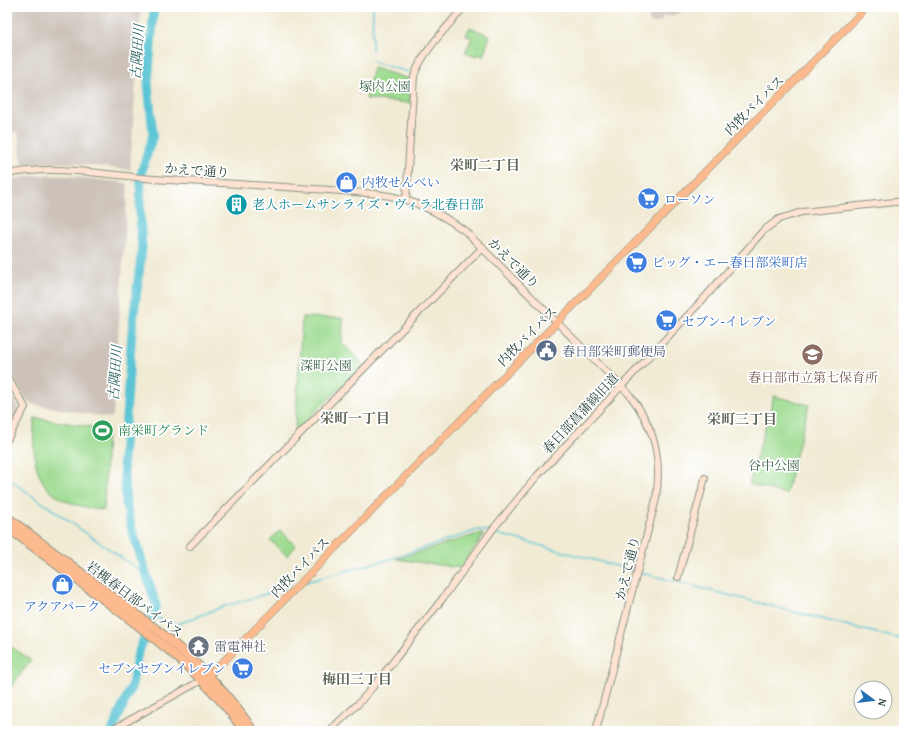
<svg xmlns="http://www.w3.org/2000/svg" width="911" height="738" viewBox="0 0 911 738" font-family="'Gentium Book Plus','Noto Serif JP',serif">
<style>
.industrial{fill:#ccc2b9}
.green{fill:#9ddb90;stroke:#5e8c62}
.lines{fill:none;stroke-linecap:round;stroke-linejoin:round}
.stream{stroke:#5bc5d5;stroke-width:1.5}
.river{stroke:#5bc5d5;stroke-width:9}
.secondary-casing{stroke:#889484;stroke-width:8}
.primary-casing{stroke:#889484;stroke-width:8}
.highway-casing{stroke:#889484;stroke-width:10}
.secondary{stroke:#fee3d2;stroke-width:6}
.primary{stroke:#fcba8e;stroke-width:7}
.highway{stroke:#fcba8e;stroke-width:8}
.labels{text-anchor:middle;stroke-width:3.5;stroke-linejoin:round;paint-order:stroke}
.park-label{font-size:13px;fill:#3e644b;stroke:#fff}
.street-label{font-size:13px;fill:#1f3d34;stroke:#fff}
.shop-label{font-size:13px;fill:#366cbe;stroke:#fff;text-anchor:start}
.culture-label{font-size:13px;fill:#0d838f;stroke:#fff;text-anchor:start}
.service-label{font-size:13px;fill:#4e5e75;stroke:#fff;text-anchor:start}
.education-label{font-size:13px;fill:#785e54;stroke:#fff}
.leisure-label{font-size:13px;fill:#27864d;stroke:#fff;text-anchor:start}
.worship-label{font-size:13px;fill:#5b616d;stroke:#fff;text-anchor:start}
.water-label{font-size:14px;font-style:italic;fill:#316664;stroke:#fff}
.neighbourhood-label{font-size:14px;font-weight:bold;fill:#5e6554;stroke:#fff}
</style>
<rect width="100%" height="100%" fill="#fff"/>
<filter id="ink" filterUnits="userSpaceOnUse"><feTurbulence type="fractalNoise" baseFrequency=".025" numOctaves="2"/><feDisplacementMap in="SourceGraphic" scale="8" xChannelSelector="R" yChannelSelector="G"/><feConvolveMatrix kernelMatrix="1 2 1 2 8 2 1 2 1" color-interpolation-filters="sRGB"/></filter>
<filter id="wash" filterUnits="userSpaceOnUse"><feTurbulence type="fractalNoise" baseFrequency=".012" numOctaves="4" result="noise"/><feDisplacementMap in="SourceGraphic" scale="16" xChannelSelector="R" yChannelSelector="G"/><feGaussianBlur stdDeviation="0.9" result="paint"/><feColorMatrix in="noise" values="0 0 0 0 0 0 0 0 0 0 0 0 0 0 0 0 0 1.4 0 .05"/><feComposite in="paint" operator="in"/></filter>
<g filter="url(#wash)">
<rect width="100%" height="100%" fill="#f1ebd4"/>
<path class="industrial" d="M7,7H141L130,170L69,163H50L22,164L18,131L7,134Z
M647,7H684V11L671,16L662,17V22L650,24Z
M37,175L68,176L127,183L128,184L113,416L110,418L32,404L25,398L7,368V180Z
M7,386L18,405V413L7,432Z"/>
<path class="green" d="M470,27L490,36L483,56L477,54L476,56L465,52L472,38L466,35Z
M373,68L410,79V103L366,99Z
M302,317L343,318L342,343L364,365L295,431Z
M774,396L809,405L786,494L749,484Z
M35,418L107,429L104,510C86,508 65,504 51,492C32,475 32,440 35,418Z
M280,530L296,546L287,556L270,540Z
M481,533L484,535L460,568L396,559Z
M8,645L31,660L7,693V646Z"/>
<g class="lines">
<path class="stream" d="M372,50L373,7
M372,60L376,63L409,72
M7,478L145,574
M494,533L635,571
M638,572L904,640
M306,582L390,559L478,530L488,531
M153,617L178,624L222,607L293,586"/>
<path class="river" d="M112,731L132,685L137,657L156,605L131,526L126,504L123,459L132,331L142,248L140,216L141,174L153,135L148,83L154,7"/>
</g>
</g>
<g filter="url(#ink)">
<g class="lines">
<defs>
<path id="secondary" d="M7,174C57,164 106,175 155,179C229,184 303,187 377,194C411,198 437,211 465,231L629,394C655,427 662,458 656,499L596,731
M406,200L414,76C423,51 447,27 464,7
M7,377L25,407L7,440
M189,547L483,247
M678,577L705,478
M110,731L202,680
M329,731L358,704L378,681L443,598L493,529L537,476L707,295L763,231L779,219L802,212L904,201"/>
<path id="primary" d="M204,679L226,659L867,7"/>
<path id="highway" d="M7,517L156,629C193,658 227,691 253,731
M7,527C40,552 73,577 107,602C158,640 208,678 244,731"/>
</defs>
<use href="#secondary" class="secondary-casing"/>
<use href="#primary" class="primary-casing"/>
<use href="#highway" class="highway-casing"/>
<use href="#secondary" class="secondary"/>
<use href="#primary" class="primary"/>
<use href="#highway" class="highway"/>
</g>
</g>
<defs>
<symbol id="shop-disc" viewBox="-11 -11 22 22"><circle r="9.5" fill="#3f7fe0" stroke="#fff"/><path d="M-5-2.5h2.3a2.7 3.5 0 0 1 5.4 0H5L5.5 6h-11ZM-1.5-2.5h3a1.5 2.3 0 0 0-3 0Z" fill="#fff"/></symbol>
<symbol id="supermarket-disc" viewBox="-11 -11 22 22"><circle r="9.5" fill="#3f7fe0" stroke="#fff"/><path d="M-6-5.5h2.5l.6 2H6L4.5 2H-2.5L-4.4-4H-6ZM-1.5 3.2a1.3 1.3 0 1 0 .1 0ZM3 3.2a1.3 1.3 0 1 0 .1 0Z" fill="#fff"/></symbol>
<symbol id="building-disc" viewBox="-11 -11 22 22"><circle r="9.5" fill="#0f9aa8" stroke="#fff"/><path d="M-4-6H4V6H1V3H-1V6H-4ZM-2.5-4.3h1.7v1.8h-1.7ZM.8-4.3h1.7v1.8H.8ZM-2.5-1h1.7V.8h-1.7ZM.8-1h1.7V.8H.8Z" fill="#fff"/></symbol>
<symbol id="civic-disc" viewBox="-11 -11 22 22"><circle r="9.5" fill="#5c6f8a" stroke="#fff"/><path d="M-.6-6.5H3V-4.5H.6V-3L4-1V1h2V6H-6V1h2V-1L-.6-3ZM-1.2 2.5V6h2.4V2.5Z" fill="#fff"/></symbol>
<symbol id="school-disc" viewBox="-11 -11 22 22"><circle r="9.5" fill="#8d6e63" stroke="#fff"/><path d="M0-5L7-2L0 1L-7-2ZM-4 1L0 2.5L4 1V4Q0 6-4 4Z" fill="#fff"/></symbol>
<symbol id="stadium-disc" viewBox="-11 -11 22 22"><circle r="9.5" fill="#2e9e5b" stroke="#fff"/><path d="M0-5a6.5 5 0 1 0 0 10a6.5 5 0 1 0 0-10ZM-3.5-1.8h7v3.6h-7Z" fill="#fff"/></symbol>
<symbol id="temple-disc" viewBox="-11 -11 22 22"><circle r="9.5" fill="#6b7280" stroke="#fff"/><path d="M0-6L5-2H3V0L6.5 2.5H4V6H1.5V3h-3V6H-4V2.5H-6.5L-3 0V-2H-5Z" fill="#fff"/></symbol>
</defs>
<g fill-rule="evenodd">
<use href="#shop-disc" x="334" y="170" width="25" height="25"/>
<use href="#supermarket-disc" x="636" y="186" width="25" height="25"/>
<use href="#building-disc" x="224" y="192" width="25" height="25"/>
<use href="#supermarket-disc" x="624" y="250" width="25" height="25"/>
<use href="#supermarket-disc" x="654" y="308" width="25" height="25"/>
<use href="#civic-disc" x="534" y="338" width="25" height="25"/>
<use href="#school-disc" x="800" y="342" width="25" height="25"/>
<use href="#stadium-disc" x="90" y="418" width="25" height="25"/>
<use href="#shop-disc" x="50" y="572" width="25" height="25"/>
<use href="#temple-disc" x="186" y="634" width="25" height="25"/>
<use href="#supermarket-disc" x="230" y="656" width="25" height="25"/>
</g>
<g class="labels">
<g class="park-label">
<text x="385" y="91">塚内公園</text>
<text x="326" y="370">深町公園</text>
<text x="774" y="470">谷中公園</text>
</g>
<g class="street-label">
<text transform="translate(754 105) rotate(-45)" y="5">内牧バイパス</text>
<text transform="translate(197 170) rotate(4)" y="5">かえで通り</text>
<text transform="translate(514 263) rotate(45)" y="5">かえで通り</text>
<text transform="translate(527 336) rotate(-45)" y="5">内牧バイパス</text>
<text transform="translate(580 413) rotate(-47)" y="5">春日部菖蒲線旧道</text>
<text transform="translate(300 567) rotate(-46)" y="5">内牧バイパス</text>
<text transform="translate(627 568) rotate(-76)" y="5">かえで通り</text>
<text transform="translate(135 599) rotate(37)" y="5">岩槻春日部バイパス</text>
</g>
<g class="shop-label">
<text x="362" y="187">内牧せんべい</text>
<text x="664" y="204">ローソン</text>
<text x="652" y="267">ビッグ・エー春日部栄町店</text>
<text x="682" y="326">セブン-イレブン</text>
<text x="62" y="611" text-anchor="middle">アクアパーク</text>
<text x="226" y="673" text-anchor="end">セブンセブンイレブン</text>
</g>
<g class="culture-label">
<text x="252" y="209">老人ホームサンライズ・ヴィラ北春日部</text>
</g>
<g class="service-label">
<text x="562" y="356">春日部栄町郵便局</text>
</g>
<g class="education-label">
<text x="813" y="382">春日部市立第七保育所</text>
</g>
<g class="leisure-label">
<text x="118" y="435">南栄町グランド</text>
</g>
<g class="worship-label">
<text x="214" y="651">雷電神社</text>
</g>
<g class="water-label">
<text transform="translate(137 52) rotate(-86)" y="5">古隅田川</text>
<text transform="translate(115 373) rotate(-86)" y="5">古隅田川</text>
</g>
<g class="neighbourhood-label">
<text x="485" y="170">栄町二丁目</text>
<text x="355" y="423">栄町一丁目</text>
<text x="742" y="424">栄町三丁目</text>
<text x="357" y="684">梅田三丁目</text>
</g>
</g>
<rect width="911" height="738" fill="none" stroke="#fff" stroke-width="24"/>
<g transform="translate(873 700) rotate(105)"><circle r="19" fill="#ffffff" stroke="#a5b1ae"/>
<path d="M0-3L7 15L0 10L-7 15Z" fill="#1f6fb2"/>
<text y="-6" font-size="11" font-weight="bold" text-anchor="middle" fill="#1f3d34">N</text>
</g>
</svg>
